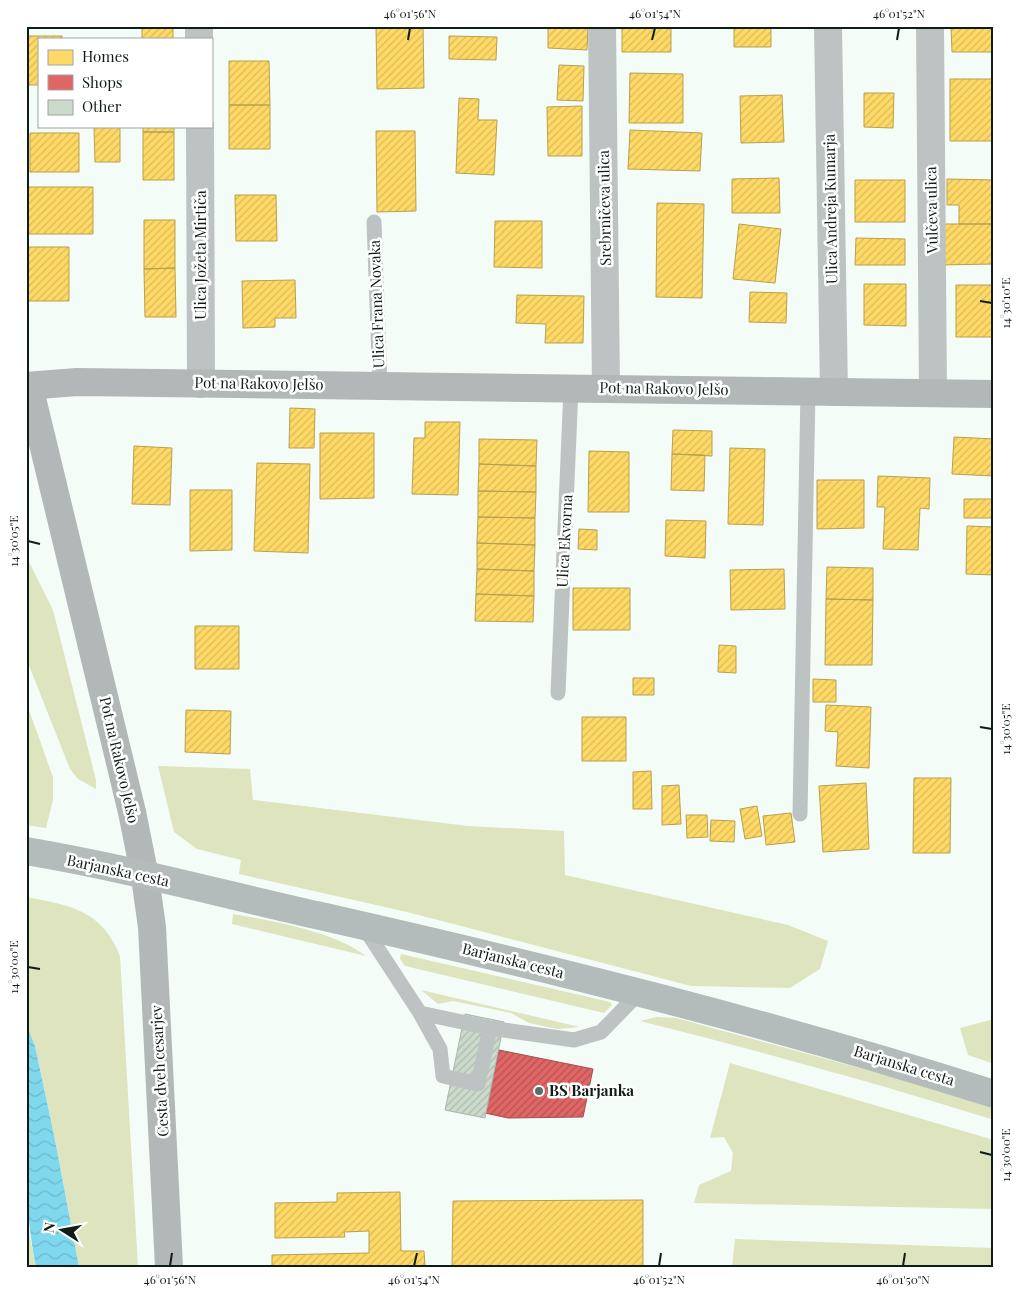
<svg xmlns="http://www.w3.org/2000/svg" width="1020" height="1293" viewBox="0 0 1020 1293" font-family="'Playfair Display',serif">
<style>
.green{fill:#dde4be}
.water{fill:url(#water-waves)}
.homes{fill:url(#homes-hatch);stroke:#b7a14e}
.shops{fill:url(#shops-hatch);stroke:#a2504e}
.building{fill:url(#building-hatch);stroke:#aeb5ae}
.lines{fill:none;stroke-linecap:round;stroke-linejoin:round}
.lane{stroke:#bdc3c2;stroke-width:15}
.street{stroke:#bdc3c2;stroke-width:28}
.secondary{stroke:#b1b8b7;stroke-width:28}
.primary{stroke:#b3bbbb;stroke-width:28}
.ticks{fill:none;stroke:#101d17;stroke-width:2}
.poi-dot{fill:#606b66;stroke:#fff;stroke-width:2}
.labels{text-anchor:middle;stroke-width:5;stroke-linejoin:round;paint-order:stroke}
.street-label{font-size:15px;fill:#101d17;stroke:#fff}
.poi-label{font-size:15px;font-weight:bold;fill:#101d17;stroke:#fff;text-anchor:start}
.neatline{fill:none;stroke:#101d17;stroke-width:2}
.ticks-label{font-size:12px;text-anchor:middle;fill:#101d17}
</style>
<defs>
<pattern id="water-waves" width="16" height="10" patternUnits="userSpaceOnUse" patternTransform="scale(1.25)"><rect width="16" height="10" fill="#7fd8ed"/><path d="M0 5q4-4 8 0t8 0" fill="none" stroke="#6db9ca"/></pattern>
<pattern id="homes-hatch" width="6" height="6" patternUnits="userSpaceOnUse" patternTransform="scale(1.25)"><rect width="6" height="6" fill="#ffd966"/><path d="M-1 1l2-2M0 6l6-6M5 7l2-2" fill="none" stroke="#daba58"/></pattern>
<pattern id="shops-hatch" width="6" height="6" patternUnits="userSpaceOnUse" patternTransform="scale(1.25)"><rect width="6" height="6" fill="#e06666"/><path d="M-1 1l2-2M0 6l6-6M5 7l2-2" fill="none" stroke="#b45353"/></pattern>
<pattern id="building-hatch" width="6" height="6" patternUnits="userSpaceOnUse" patternTransform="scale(1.25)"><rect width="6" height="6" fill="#cbdaca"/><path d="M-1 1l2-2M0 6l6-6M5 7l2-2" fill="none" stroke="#adbbad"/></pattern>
</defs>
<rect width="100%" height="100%" fill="#f4fcf8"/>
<path class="green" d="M26,556L53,610L96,780V789L78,779L70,769L26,658Z
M26,702L53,777V800L46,828L26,825Z
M158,766L250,769L253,800L468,826L564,831L565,875L788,925L828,941L820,969L790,988L691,986L407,912L239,874L241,860L197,849L174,832Z
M26,897C70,905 102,910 120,956L138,1267H79L55,1140L35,1046L26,1023Z
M233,914C274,921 333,931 366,956L232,924Z
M401,954L610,1002L612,1005L604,1013L405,966L400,959Z
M421,990L580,1027L557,1029L529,1023L511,1013L453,1001L438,1004Z
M657,1017L676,1018L911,1082L994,1108V1120C877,1083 759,1051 640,1021Z
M994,1019V1064L968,1055L960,1028Z
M730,1063L994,1140V1209L694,1203L699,1185L731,1171L733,1153L724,1137L710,1138Z
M26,1197L30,1237L36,1267H26Z
M735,1239L994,1248V1267H732Z"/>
<path class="water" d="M26,1023L35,1046L55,1140L79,1267H36C20,1187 26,1104 26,1023Z"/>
<path class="homes" d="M142,26H173V39H142Z
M376,26H423L424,88L377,89Z
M548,26H588L587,50L548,48Z
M622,26H671V52H622Z
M734,26H771V47H734Z
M951,26H994V52H952Z
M26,36H62V39H39V85H26Z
M449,36L497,37L496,60L449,59Z
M229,61H269L270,105H229Z
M559,65L584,66L583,101L557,100Z
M630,73L683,74V123H629Z
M950,79H993V141H950Z
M864,93H894L893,128L864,127Z
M782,95L784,142L741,143L740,96Z
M459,98L479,99L478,120H497L494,175L456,173Z
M229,105H270V149H229Z
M582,106V156H548L547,107Z
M94,126H120V162H95Z
M143,126H174V132H143Z
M630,130L702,133L700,171L628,169Z
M376,131H415L416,211L377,212Z
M143,132H174V180H143Z
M30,133H79V172H30Z
M779,178L780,213H732V179Z
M947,179L994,180V224H959V205H947Z
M855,180H905V222H855Z
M26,187H93V234H26Z
M235,195H276L277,241H236Z
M657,203L704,204L702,298L656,297Z
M144,220H175V268L144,269Z
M495,221H542V268L494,267Z
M739,224L781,229L775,283L733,279Z
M938,224H994V264L939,265Z
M856,238L905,239V265H855Z
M26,247H69V301H26Z
M175,268L176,317H145L144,269Z
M295,280L296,318H275V327L243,328L242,281Z
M864,284H906V326L864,325Z
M956,285H994V337H956Z
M750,292L787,293L786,323L749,322Z
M517,295L584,296L583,343H545L546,324L516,323Z
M290,408L315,409L314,448H289Z
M425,422H460L458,495L412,494L414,438H425Z
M673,430L712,431V456L672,454Z
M320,433H374V498L320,499Z
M954,437L994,439V476L952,474Z
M479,439L537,440L536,466L479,464Z
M134,446L172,448L170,505L132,504Z
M730,448L765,449L763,525L728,524Z
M589,451L629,452V512H588Z
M672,454L705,455L704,491L671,490Z
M257,463L310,464L308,553L254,551Z
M479,464L536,466V492L478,491Z
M878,476L930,478L929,509L920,508L918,550L883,549L885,507H877Z
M817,480H864V528L817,529Z
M190,490H232V550L190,551Z
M478,491L536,492L535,518L478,517Z
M964,499H994V518H964Z
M478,517L535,518V545L477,543Z
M666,520L706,521L705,558L665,556Z
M967,526L994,527V575L966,574Z
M579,529L597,530V550L578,549Z
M477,543L535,545L534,571L477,569Z
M827,567L873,568V600L826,599Z
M477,569L534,571V596L476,594Z
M784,569L785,609L731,610L730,570Z
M573,588H630V630H573Z
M476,594L534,596L533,622L475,621Z
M826,599L873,600L872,665H825Z
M195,626H239V669H195Z
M719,645L736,646V673L718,672Z
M633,678H654V695H633Z
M813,679L836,680V702H813Z
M826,705L871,707L869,768L836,766L838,732L825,731Z
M186,710L231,711L230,754L185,752Z
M582,717H626V761H582Z
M651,771L652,809H633V772Z
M914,778H951L950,853H913Z
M866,783L869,849L823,852L819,786Z
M679,785L681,824L662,825V786Z
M757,806L762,836L745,839L740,809Z
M791,813L795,842L766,845L763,816Z
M686,815H707L708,837L687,838Z
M711,820L735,821L734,842L710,841Z
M400,1192L401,1251H424L425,1267H272V1255L369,1253V1231L344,1232L345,1237L275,1238V1203L337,1202V1193Z
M643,1200V1267H452L453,1201Z"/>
<path class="shops" d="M499,1050L593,1069L583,1117L508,1118L485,1113Z"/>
<path class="building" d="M465,1014L504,1022L485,1118L445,1110Z"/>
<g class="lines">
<path class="lane" d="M374,222L380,386
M558,693L571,388
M800,814L808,391
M363,926L420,1013L490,1028L574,1040L601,1032L640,992
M420,1013L440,1049L443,1076L478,1084L490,1028"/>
<path class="street" d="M199,26V39
M602,26L606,389
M828,26L834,392
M930,26L933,393
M200,126L201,384"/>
<path class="secondary" d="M26,386L77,382L994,394
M29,386L132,812L145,877L152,927L169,1267"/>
<path class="primary" d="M26,851C127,868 226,895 325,917C550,968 774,1024 994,1094"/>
</g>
<path class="ticks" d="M408,40L410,28M652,40L655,28M897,40L899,28M980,301L992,303M28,541L40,544M980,727L992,729M28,967L40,969M980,1152L992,1155M170,1266L172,1253M414,1266L417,1253M659,1266L661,1253M903,1266L905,1253"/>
<circle class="poi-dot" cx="539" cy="1091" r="5"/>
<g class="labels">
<g class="street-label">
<text transform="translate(605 208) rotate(-91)" y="5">Srebrničeva ulica</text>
<text transform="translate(831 209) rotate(-91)" y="5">Ulica Andreja Kumarja</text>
<text transform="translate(932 210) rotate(-91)" y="5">Vulčeva ulica</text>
<text transform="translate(201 255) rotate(-90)" y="5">Ulica Jožeta Mirtiča</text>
<text transform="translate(377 304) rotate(-92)" y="5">Ulica Frana Novaka</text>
<text transform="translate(259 384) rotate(1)" y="5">Pot na Rakovo Jelšo</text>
<text transform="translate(664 389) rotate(1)" y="5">Pot na Rakovo Jelšo</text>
<text transform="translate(565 541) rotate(-87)" y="5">Ulica Ekvorna</text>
<text transform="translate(119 760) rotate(77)" y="5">Pot na Rakovo Jelšo</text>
<text transform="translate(118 871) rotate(12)" y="5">Barjanska cesta</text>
<text transform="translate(513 961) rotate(14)" y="5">Barjanska cesta</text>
<text transform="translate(904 1066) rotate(17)" y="5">Barjanska cesta</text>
<text transform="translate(160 1071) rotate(-93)" y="5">Cesta dveh cesarjev</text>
</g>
<g class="poi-label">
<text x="549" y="1096">BS Barjanka</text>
</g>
</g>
<rect width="1020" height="1293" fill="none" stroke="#ffffff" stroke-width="55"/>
<rect x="38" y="38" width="175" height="90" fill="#ffffff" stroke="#9fa5a2"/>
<rect x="48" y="50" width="25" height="15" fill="#ffd966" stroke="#9fa5a2"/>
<text x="82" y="62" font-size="15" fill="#101d17">Homes</text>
<rect x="48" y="75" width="25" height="15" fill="#e06666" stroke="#9fa5a2"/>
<text x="82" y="88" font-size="15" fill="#101d17">Shops</text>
<rect x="48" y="100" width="25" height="15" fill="#cbdaca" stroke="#9fa5a2"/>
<text x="82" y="112" font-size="15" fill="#101d17">Other</text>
<g transform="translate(62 1230) rotate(281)" stroke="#ffffff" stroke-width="4" paint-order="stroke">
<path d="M0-4L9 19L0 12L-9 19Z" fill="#101d17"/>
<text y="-8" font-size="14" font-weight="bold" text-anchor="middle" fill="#101d17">N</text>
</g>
<rect x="28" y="28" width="964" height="1238" class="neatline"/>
<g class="ticks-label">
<text x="410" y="18">46°01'56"N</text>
<text x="655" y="18">46°01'54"N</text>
<text x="899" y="18">46°01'52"N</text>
<text transform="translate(1006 303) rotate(-90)" y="4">14°30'10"E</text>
<text transform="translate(14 541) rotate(-90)" y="4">14°30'05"E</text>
<text transform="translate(1006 729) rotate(-90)" y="4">14°30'05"E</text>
<text transform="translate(14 967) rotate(-90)" y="4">14°30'00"E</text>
<text transform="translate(1006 1155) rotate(-90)" y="4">14°30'00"E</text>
<text x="170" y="1284">46°01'56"N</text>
<text x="414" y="1284">46°01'54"N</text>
<text x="659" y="1284">46°01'52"N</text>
<text x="903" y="1284">46°01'50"N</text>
</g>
</svg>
